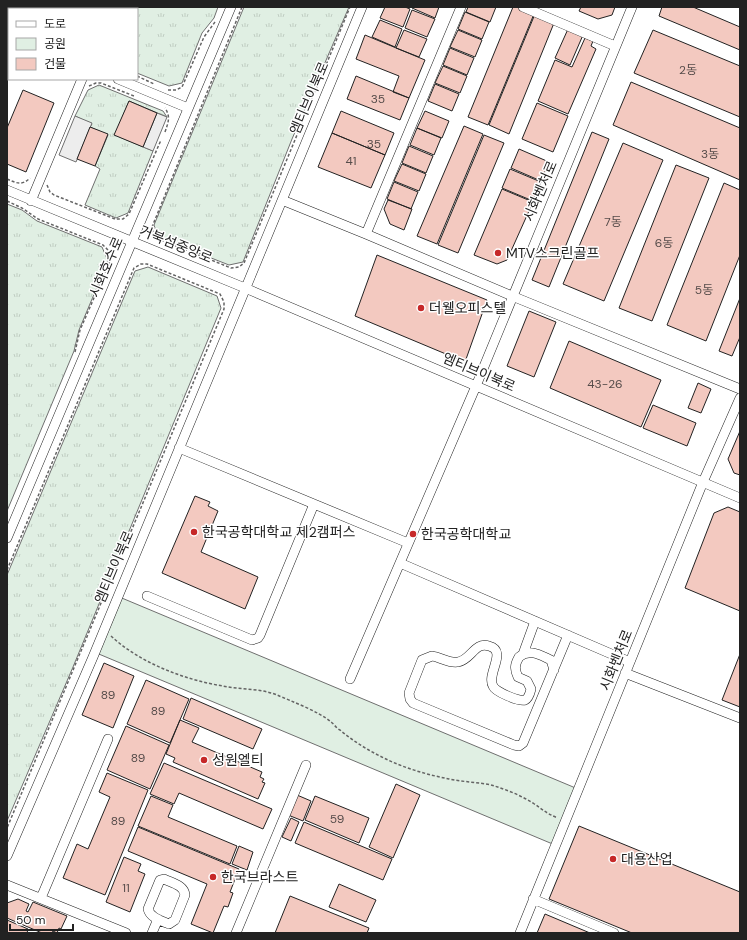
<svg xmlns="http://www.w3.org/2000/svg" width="747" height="940" viewBox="0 0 747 940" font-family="'DM Sans','Noto Sans KR',sans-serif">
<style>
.grass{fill:url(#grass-tufts);stroke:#6f6f6f}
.park{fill:#e0efe3;stroke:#6f6f6f}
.parking{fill:#ededed;stroke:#6f6f6f}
.building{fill:#f3c9c0;stroke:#222}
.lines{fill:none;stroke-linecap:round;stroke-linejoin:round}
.minor-casing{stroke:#222;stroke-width:10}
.path{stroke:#646464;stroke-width:1.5;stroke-dasharray:3 2;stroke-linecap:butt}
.minor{stroke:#fff;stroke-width:9}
.poi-dot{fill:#c62828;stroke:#fff;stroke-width:1.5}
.labels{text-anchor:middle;stroke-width:3;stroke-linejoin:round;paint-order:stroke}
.number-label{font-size:12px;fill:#564c4a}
.street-label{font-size:14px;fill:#222;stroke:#fff}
.poi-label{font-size:14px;fill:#222;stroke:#fff;text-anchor:start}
</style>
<defs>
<pattern id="grass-tufts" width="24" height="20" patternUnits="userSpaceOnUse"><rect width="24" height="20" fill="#e0efe3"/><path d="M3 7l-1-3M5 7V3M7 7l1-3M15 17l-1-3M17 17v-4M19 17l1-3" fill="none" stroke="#c0cdc2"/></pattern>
</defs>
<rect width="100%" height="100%" fill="#fff"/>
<path class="grass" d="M7,7H218L214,18L202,33L182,83L169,86L137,73V9H9V20L7,19Z
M244,7H349L292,139L243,262L229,265L158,237L154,225Z
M99,85L163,111L167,117L129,101L115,135L153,151L128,213L116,218L85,205L100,169L95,166L108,135L90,127L92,124L75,116L88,90Z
M7,204L22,210L37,221L102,247L108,261L79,330L74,351L7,511Z
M148,267L217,296L221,308L73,667L7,821V575L135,271Z"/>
<path class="park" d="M117,596L578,789L555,845L94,652Z"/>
<path class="parking" d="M157,113L167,117L153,151L143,147Z
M75,116L92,123L76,162L59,155Z"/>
<path class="building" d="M385,7H405L410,9L403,27L380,18Z
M413,7H439L435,18L412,8Z
M468,7H496L490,22L466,12Z
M513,7H517L534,14L488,125L468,117Z
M581,7H615L612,15L598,19L579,11Z
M662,7H693L740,27V50L659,16Z
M412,10L435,19L427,37L405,28Z
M465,12L489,22L482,39L458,29Z
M535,14L554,23L509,134L489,125Z
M380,20L402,29L395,47L372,37Z
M568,29L583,35L570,65L555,58Z
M404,30L427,39L419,57L396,48Z
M458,30L482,40L475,57L450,47Z
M653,30L740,66V117L634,73Z
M365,35L425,60L409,98L393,92L399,76L356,59Z
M585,38L593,41L591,46L596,49L568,114L538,101L555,60L572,67Z
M450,48L474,58L467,75L443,65Z
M443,66L467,76L460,93L435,83Z
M356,76L409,98L400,120L347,99Z
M631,82L740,128V180L613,125Z
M435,84L459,94L452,111L428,101Z
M23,90L54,103L26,172L7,164V128Z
M129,101L157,113L143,147L114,135Z
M537,103L568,116L553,152L522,139Z
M341,111L394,133L385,155L332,133Z
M425,111L449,121L442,138L417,128Z
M464,126L483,134L437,244L417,236Z
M90,127L108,134L95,166L77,159Z
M417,128L441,138L434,155L410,145Z
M592,132L609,139L549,287L532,280Z
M332,133L385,155L371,188L318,167Z
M484,135L504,143L458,253L438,245Z
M623,143L663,160L604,301L563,284Z
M409,146L433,156L426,173L402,163Z
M519,149L549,162L541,181L511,168Z
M402,164L426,174L419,191L394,181Z
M676,165L709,178L652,321L619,308Z
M510,169L541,182L533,201L502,188Z
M394,182L418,192L411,209L387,199Z
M724,183L740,190V255L706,341L667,325Z
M502,189L533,202L507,260L497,264L474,255Z
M388,200L412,209L404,230L390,224L384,209Z
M377,255L487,300L465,362L355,316Z
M740,298V337L732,356L719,351Z
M529,311L556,322L534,377L507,366Z
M569,341L661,380L641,427L550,388Z
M698,383L711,389L701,413L688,408Z
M653,405L696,423L687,446L643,428Z
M740,431V475L734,473L728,459Z
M195,496L210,502L208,506L218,511L201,552L258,577L245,609L162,573Z
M728,507L740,512V611L685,588L714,513Z
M740,654V707L722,700Z
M104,663L134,676L113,728L82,715Z
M146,680L189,699L170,743L127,724Z
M191,698L262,729L253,749L183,719Z
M180,720L199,728L192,742L262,772L260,777L264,779L262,782L265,783L258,799L173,762L175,758L166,754Z
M126,726L169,745L150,789L107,770Z
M164,763L272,809L263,829L179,793L174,804L150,794Z
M107,773L148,790L105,895L63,878L77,844L88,849L110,797L99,792Z
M396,784L420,795L393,858L369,847Z
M297,795L311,801L303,821L288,815Z
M151,796L173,805L168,817L237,846L230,864L138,826Z
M315,796L369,818L359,843L305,820Z
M291,818L299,822L291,841L282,837Z
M304,822L392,859L383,880L295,843Z
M579,826L740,892V933H632L549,899Z
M138,827L239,869L230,892L233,893L228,907L224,906L213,933L191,924L207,884L128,851Z
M239,846L253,852L247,870L232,864Z
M124,857L141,864L138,871L145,874L130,912L106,902Z
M339,884L376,900L366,922L329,907Z
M290,896L369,928L367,933H275Z
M18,899L29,904L26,911L28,912L33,902L67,916L61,929L59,928L57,933L53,931L52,933H42L7,918V903Z
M545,914L590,933H537Z
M7,920L28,929L27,933H7Z"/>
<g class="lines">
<defs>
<path id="minor" d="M523,7L615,46
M7,33L9,34
M118,79L188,108
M7,190L245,288L740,498
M282,200L366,234L512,296L740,389
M31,201L82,79
M366,234L461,7
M179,448L408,543
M7,538L231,7
M400,563L630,662
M147,596L252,640L258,638L260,635L314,504
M523,654L535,621
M554,670L551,660C540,655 530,648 519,657C515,664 514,669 518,677L527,681L531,689C530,693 529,698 525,700C520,702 495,692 493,686C486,674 508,651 489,646C475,641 471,660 458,662C450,664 440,657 432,656L422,660L409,693L410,699L413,703L514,745L519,746L523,743L568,635
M625,673L740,718
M350,679L476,386L632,7
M7,856L93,657L362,7
M164,879C172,883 184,885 185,895L175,920L169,924C162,921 150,918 148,909L160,880Z
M7,885L126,933
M41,898L108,739
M533,899L614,933
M152,933L158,919
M236,933L306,765
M520,933L703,482L740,398"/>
</defs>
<use href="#minor" class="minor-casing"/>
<path class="path" d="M242,7L152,227L153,233L156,238L231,268L239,267L244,263L350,7
M7,22L9,23
M7,44L9,45
M137,76L154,84
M89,86L96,83H101L134,96
M168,90H176L182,87L204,37L215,22
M165,132C168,123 171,117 165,108
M7,179C16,183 22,186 30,178
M47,185L50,192L54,195L115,219H123L129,214L161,140
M7,201L22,208L38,219L103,245L110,252L111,259L80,330L75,352
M7,570L134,268L141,264H147L220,294L224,302V309L7,828
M111,636C140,663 185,680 223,686C241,690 260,688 277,695C291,701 320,712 331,722C334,724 336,728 340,730C354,742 371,752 388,760C407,769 429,775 449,779C463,782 477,782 491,785C505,789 520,795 533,803C542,809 547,814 558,818"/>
<use href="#minor" class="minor"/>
</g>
<g class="poi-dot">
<circle cx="498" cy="253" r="4"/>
<circle cx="421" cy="308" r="4"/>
<circle cx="194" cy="532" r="4"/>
<circle cx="413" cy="534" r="4"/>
<circle cx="204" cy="760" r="4"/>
<circle cx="613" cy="859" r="4"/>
<circle cx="213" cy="877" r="4"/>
</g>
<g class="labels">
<g class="number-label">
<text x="688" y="74">2동</text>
<text x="378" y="103">35</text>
<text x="374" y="148">35</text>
<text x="710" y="158">3동</text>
<text x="351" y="165">41</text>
<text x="613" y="226">7동</text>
<text x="664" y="247">6동</text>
<text x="704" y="294">5동</text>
<text x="605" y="388">43-26</text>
<text x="108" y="699">89</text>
<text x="158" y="715">89</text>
<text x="138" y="762">89</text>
<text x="337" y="823">59</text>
<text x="118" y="825">89</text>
<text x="126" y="892">11</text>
</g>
<g class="street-label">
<text transform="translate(309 98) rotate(-67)" y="5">엠티브이북로</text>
<text transform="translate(540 191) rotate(-67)" y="5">시화벤처로</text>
<text transform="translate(176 244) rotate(22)" y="5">거북섬중앙로</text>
<text transform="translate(106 267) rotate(-67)" y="5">시화호수로</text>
<text transform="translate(479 372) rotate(23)" y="5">엠티브이북로</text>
<text transform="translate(114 567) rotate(-67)" y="5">엠티브이북로</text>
<text transform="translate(616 660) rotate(-68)" y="5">시화벤처로</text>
</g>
<g class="poi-label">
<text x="506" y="258">MTV스크린골프</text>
<text x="429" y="313">더웰오피스텔</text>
<text x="202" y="537">한국공학대학교 제2캠퍼스</text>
<text x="421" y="539">한국공학대학교</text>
<text x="212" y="765">성원엘티</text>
<text x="621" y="864">대용산업</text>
<text x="221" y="882">한국브라스트</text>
</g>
</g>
<rect width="747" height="940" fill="none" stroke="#222222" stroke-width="16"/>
<rect x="8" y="8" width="130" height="72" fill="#ffffff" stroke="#a7a7a7"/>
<rect x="16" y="21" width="20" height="6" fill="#ffffff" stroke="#a7a7a7"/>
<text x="44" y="28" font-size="12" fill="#222222">도로</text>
<rect x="16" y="38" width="20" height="12" fill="#e0efe3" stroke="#a7a7a7"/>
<text x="44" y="48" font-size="12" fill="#222222">공원</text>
<rect x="16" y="58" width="20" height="12" fill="#f3c9c0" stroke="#a7a7a7"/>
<text x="44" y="68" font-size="12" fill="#222222">건물</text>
<path d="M10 924v6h63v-6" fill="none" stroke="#222222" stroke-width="2"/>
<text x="16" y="924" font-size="12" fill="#222222" stroke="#ffffff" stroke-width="3" paint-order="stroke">50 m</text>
</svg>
